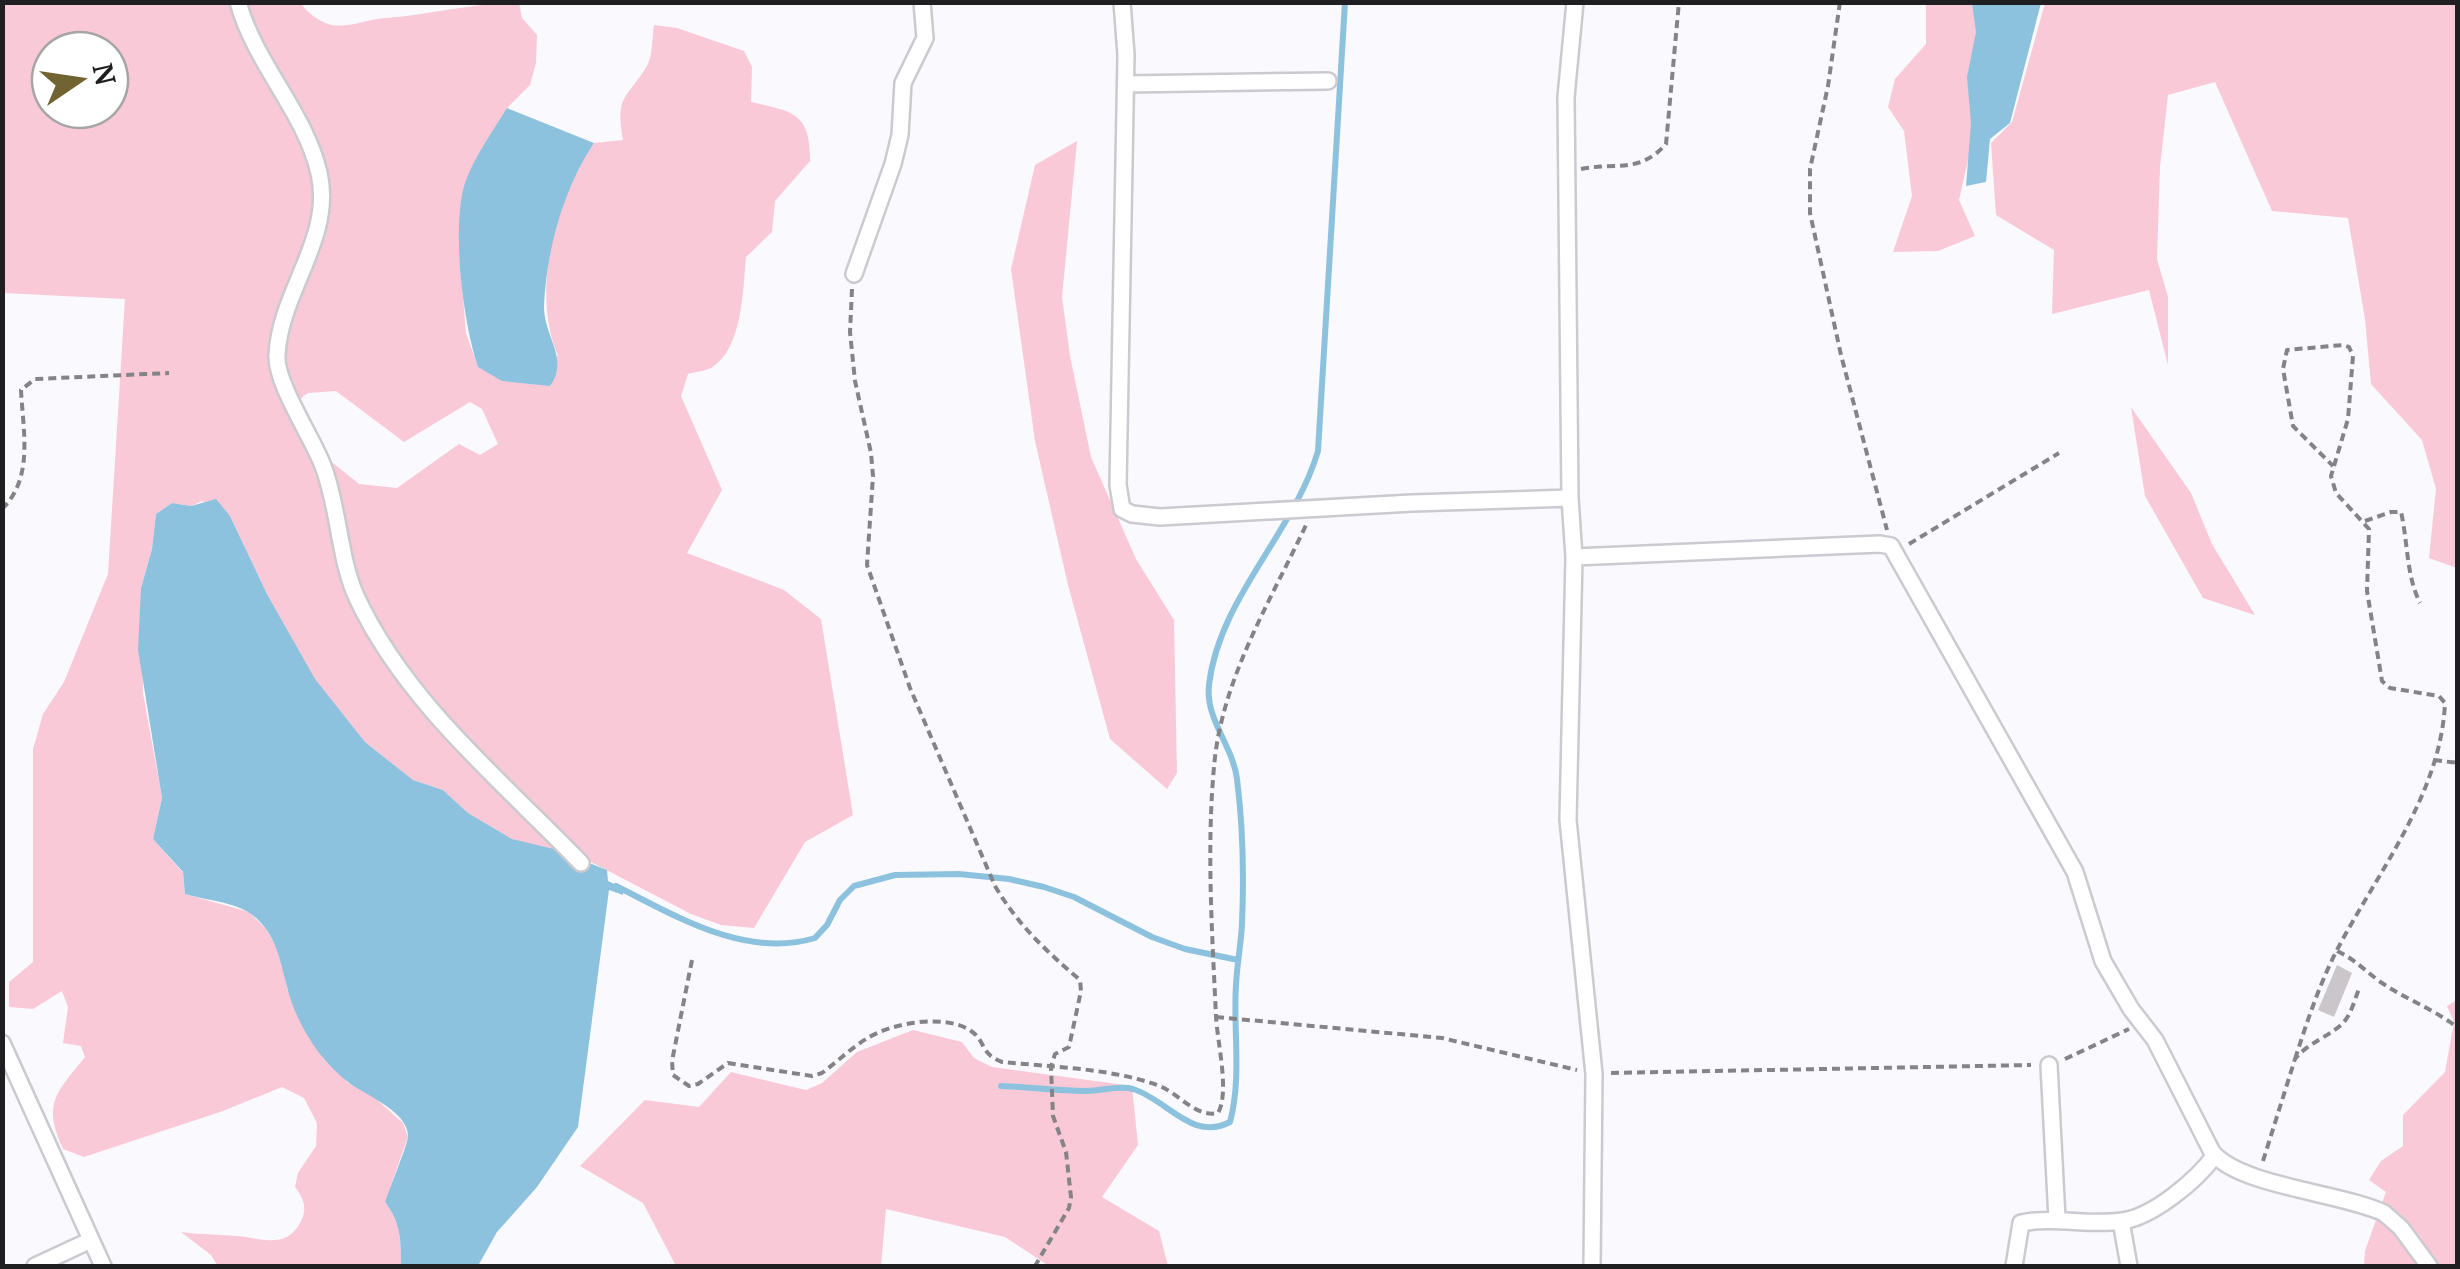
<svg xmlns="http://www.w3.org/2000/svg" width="2460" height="1269" viewBox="0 0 2460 1269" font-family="'PT Serif',serif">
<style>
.green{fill:#f9c9d7;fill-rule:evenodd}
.water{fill:#8dc2df}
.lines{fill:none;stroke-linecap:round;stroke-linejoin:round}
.stream{stroke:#8dc2df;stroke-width:6}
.building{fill:#cbc6ca}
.street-casing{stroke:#cbcad0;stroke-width:20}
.path{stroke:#848386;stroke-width:4;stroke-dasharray:8 5;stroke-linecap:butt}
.street{stroke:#fff;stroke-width:15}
</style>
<rect width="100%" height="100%" fill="#faf9fe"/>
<path class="green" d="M2440,2L2458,3L2457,568L2429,558L2436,489L2422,440L2371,384L2365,319L2348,218L2272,211L2215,82L2168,95L2160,167L2157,259L2168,297V365L2149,290L2052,314L2054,250L1996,215L1991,143L2012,122L2045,3Z
M3,3H301C306,12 321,23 332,25C351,28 367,19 386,18C433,14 471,3 519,3L522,18L537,35L536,63L530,85L507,108L465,184L459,248L466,333L478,367L558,356C530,290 556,200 594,143L623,140C615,95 626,100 647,66C653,55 652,38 654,25L677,28L744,51L752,67L751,102C795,112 810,113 810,161L775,201L772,232L746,257C743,289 743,349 711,368C705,371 694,372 688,374L681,396L722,490L687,553L784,590L821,619L853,815L805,842L754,928L721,925L691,914L591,862L512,839L468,813L443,790L413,780L365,742L315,680L267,594L230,516L202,501L191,506L172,503L156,514L152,549L141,588L143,693L162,798L153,839L183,873L185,894L249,912L266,929L281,955L287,989L347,1082L375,1098L403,1123L408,1137L385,1202C401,1223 401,1241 401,1266H218L211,1255L181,1232C202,1235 224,1234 245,1237C266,1240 287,1247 300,1223C308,1209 304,1199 295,1187L298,1173L316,1146L317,1123L304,1098L282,1087L223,1111L84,1157L63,1149C42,1104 56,1093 85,1057L81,1046L63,1043L68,1007L62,991L33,1009L9,1007V982L33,962V749L43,714L64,682L108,574L125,299L3,293ZM50,50H110V110H50ZM336,391L404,442L470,402L482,409L498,444L480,455L459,444L397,488L359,484L308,443L288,408L308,393Z
M1926,3H1973L1979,29L1974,134L1959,200L1975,236L1938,251L1893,252L1912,196L1904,131L1888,107L1895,79L1926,44Z
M1077,141L1062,297L1070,356L1091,457L1136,559L1174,620L1177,773L1167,789L1110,739L1068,585L1035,441L1011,269L1035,165Z
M2131,407L2191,493L2212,544L2255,615L2203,598L2145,496Z
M2457,1000V1266H2364L2365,1251L2386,1192L2369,1180L2381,1161L2403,1146V1115L2445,1072L2454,1022L2447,1006Z
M913,1030L962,1042L974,1058L992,1067L1132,1086L1138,1145L1102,1197L1159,1231L1168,1266H1049L1005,1237L886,1209L881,1266H676L643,1203L580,1166L645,1100L699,1107L731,1072L806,1090L822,1083L857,1052Z"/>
<path class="water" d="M1972,3H2041L2010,123L1990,139L1986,182L1966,186L1971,123L1967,77L1976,32Z
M507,108L594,143C563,190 547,248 544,305C543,336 570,358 550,386L502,381L478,367C463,323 451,227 465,183C474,157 493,131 507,108Z
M216,499L230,516L267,594L315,679L365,742L413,780L443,790L468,813L512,839L554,849L607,870L608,881L623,888V895L609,890L578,1127L537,1187L497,1232L478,1266H401C401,1241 401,1223 385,1202C389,1190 407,1146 408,1137C409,1111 364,1095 348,1082C319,1060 296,1023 287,987C280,960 276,932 251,914C235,902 204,900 185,894L183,872L153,839L162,798L138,650L141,588L152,549L156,514L172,503L191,506Z"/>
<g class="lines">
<path class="stream" d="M616,886C676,916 745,959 815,938L827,925L840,900L854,886L895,875L959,874L1009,879L1044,887L1074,897L1152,937L1185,949L1238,960
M1001,1086C1029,1087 1058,1091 1087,1091C1102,1091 1118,1085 1133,1089C1168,1100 1192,1142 1230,1122C1242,1077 1233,1030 1236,985C1237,964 1241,944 1242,924C1244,877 1243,826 1237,779C1233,746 1205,719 1209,685C1219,598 1294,533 1318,451L1345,2"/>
</g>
<path class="building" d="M2337,965L2352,973L2334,1017L2318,1010Z"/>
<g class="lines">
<defs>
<path id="street" d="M238,2C255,64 305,112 319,173C334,238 280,291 277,355C275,382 312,437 323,466C339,507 339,560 357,598C406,703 502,781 581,863
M1122,2L1126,55L1118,485L1122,509L1132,514L1160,517L1412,503L1570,498
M1575,2L1566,97L1570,498L1574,557L1568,820L1594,1074L1592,1266
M1126,84L1328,81
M854,274L893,164L900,135L903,83L925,38L922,2
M1574,557L1880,544L1891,546L2075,872L2103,961L2131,1009L2155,1040L2212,1152C2239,1186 2342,1193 2384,1213L2401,1228L2429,1266
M2,1043L103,1266
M2049,1065L2057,1219
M2121,1221L2129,1266
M35,1266L91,1240
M2014,1266L2021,1223C2055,1216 2088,1226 2122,1221C2153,1217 2197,1180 2215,1155"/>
</defs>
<use href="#street" class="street-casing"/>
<path class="path" d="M1840,2L1828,86L1810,169V213L1841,355L1887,530
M1581,169C1616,162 1639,174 1666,144L1679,2
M852,289L850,332L855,381L871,453L873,476L867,565L910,688L995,886C1018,925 1046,951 1080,980L1081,991L1069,1047L1055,1054L1051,1067L1053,1116L1066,1152L1071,1197L1069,1208L1035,1266
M2,509C34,478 23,431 21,390L35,379L169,373
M2365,521L2391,512H2401C2408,542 2406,575 2420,603
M1909,544L2059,453
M2434,760L2458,763
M2337,951C2355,959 2366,972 2382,983C2407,1000 2434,1009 2458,1028
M692,960L672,1061L673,1075L689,1086L698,1084L728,1063L812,1076L822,1073C837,1062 850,1049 866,1039C891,1023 945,1013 971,1031C986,1041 980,1054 1002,1062C1052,1067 1109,1068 1157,1085C1178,1092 1195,1118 1218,1113C1230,1092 1217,1041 1216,1016C1212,931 1206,841 1215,757C1225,674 1271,600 1306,525
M1216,1017L1442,1038L1577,1070
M2065,1059L2129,1029
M2295,1059C2307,1022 2319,985 2337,950C2377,873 2441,794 2445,703L2439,696L2390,688L2382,681L2367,591L2369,529L2336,493L2331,476L2348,419L2353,356L2349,347L2343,345L2287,350L2283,369L2293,426L2333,466
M1611,1073L2031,1065
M2263,1161L2295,1059C2308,1043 2326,1038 2341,1025C2351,1016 2354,1001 2359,989"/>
<use href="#street" class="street"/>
</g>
<rect width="2460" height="1269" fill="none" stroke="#1f1e20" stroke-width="10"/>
<g transform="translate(80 80) rotate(77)"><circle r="48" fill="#ffffff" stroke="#a5a5a6" stroke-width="2.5"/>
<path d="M0-8L18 38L0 25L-18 38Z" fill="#726432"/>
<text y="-15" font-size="28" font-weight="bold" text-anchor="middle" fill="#1f1e20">N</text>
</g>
</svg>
